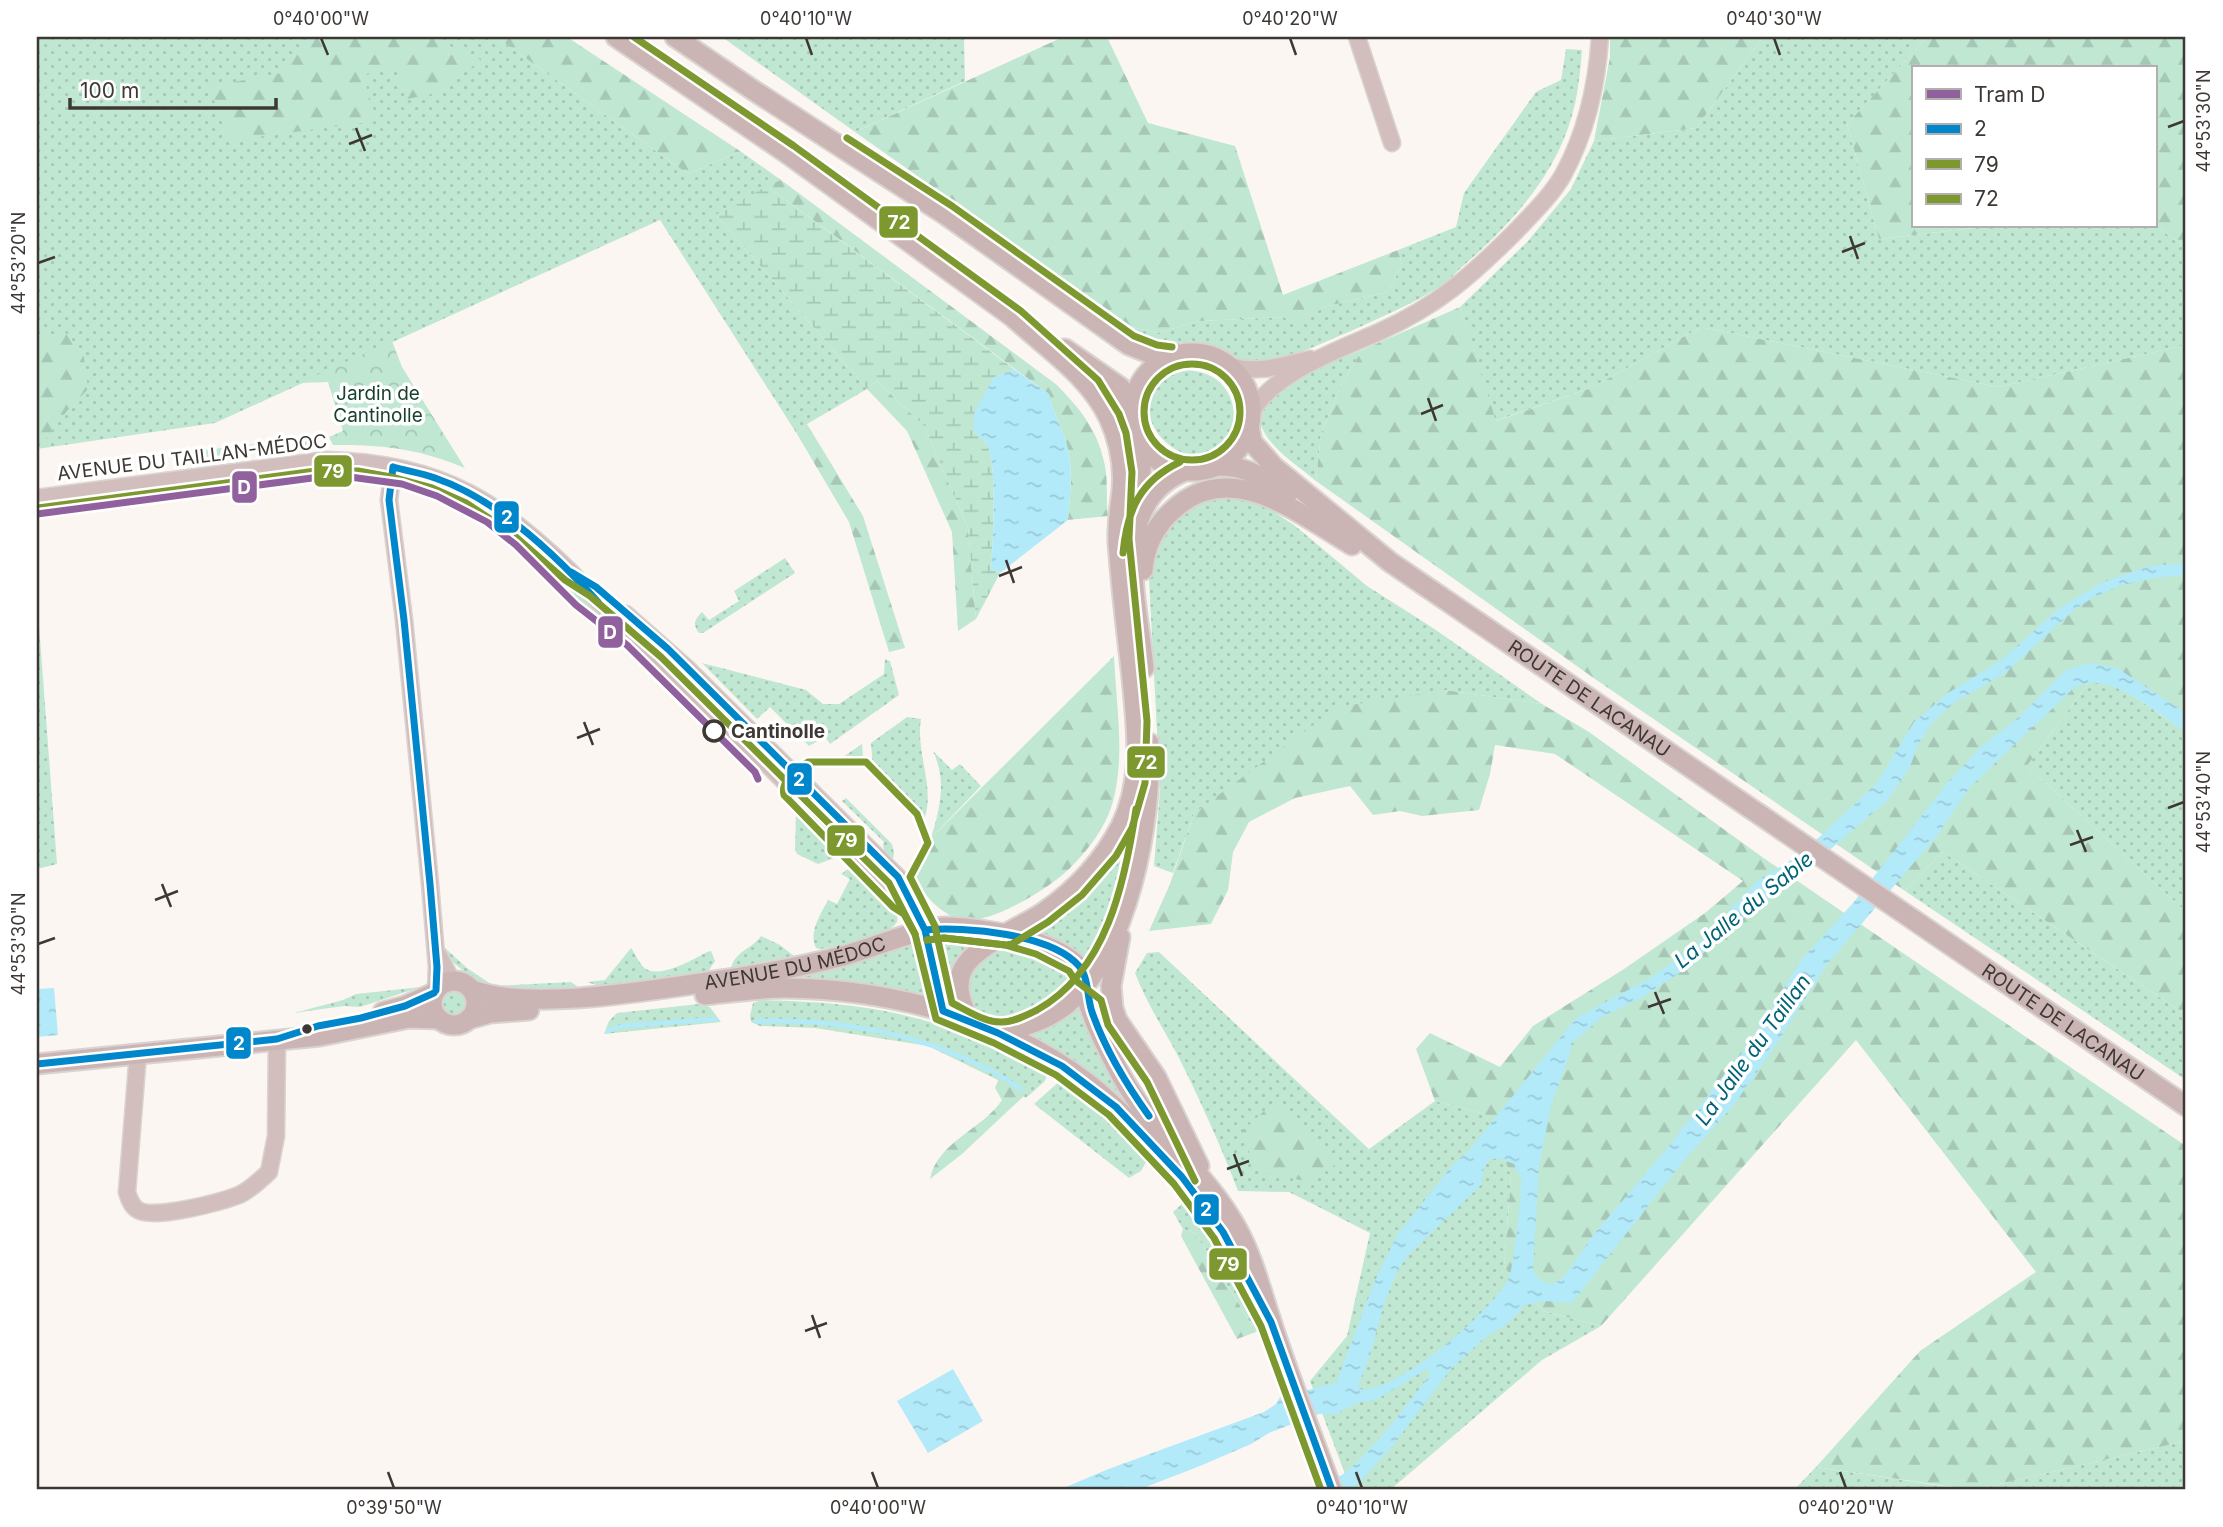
<svg xmlns="http://www.w3.org/2000/svg" width="2223" height="1527" viewBox="0 0 2223 1527" font-family="Inter,sans-serif">
<style>
.grass{fill:url(#grass-dots)}
.forest{fill:url(#forest-firs)}
.wetland{fill:url(#wetland-marsh)}
.park{fill:url(#park-crowns)}
.water{fill:url(#water-ripples);fill-rule:evenodd}
.lines{fill:none;stroke-linecap:round;stroke-linejoin:round}
.stream{stroke:#b2eafa;stroke-width:4.5}
.minor-casing{stroke:#d9d4d1;stroke-width:19}
.major-casing{stroke:#d9d4d1;stroke-width:23}
.minor{stroke:#d2bebd;stroke-width:16}
.major{stroke:#cbb5b4;stroke-width:19}
.bus-1-casing{stroke:#fff;stroke-width:12}
.bus-2-casing{stroke:#fff;stroke-width:12}
.bus-3-casing{stroke:#fff;stroke-width:12}
.bus-1{stroke:#0086cb;stroke-width:7}
.bus-2{stroke:#7c982e;stroke-width:7}
.bus-3{stroke:#7c982e;stroke-width:7}
.tram-1-casing{stroke:#fff;stroke-width:12}
.tram-1{stroke:#91619d;stroke-width:7}
.ticks{fill:none;stroke:#3e3835;stroke-width:2.5}
.stop-dot{fill:#fff;stroke:#3e3835;stroke-width:3.5}
.bus-dot{fill:#3e3835;stroke:#fff;stroke-width:2.5}
.labels{text-anchor:middle;stroke-width:7;stroke-linejoin:round;paint-order:stroke}
.park-label{font-size:19px;fill:#163f2e;stroke:#fff}
.street-label{font-size:19px;fill:#3e3835;stroke:#fff}
.stop-label{font-size:19px;font-weight:bold;fill:#3e3835;stroke:#fff;text-anchor:start}
.water-label{font-size:21px;font-style:italic;fill:#006276;stroke:#fff}
.line-badge{stroke:#fff;stroke-width:2.5}
.badge-label{font-size:19px;text-anchor:middle;font-weight:bold;fill:#fff}
.neatline{fill:none;stroke:#3e3835;stroke-width:2.5}
.ticks-label{font-size:18px;text-anchor:middle;fill:#3e3835}
</style>
<defs>
<pattern id="grass-dots" width="8" height="8" patternUnits="userSpaceOnUse" patternTransform="scale(1.75)"><rect width="8" height="8" fill="#c0e7d2"/><path d="M2 2h.1M6 6h.1" fill="none" stroke="#a6c7b5" stroke-width="1.8" stroke-linecap="round"/></pattern>
<pattern id="forest-firs" width="22" height="20" patternUnits="userSpaceOnUse" patternTransform="scale(1.75)"><rect width="22" height="20" fill="#c0e7d2"/><path d="M5 1l3.5 6h-7zM16 11l3.5 6h-7z" fill="#a6c7b5"/></pattern>
<pattern id="wetland-marsh" width="20" height="14" patternUnits="userSpaceOnUse" patternTransform="scale(1.75)"><rect width="20" height="14" fill="#c0e7d2"/><path d="M1 5h8M5 5V1M11 12h8M15 12V8" fill="none" stroke="#a6c7b5"/></pattern>
<pattern id="park-crowns" width="20" height="18" patternUnits="userSpaceOnUse" patternTransform="scale(1.75)"><rect width="20" height="18" fill="#c0e7d2"/><path d="M2 6a3 3 0 1 1 6 0M12 15a3 3 0 1 1 6 0" fill="none" stroke="#a6c7b5"/></pattern>
<pattern id="water-ripples" width="26" height="14" patternUnits="userSpaceOnUse" patternTransform="scale(1.75)"><rect width="26" height="14" fill="#b2eafa"/><path d="M2 4q2-2 4 0t4 0M15 11q2-2 4 0t4 0" fill="none" stroke="#9ac9d7"/></pattern>
</defs>
<rect width="100%" height="100%" fill="#fcf6f2"/>
<path class="grass" d="M37,37H496L688,174L740,151L781,180L716,215L867,389L807,424L797,434L660,220L215,423L37,449Z
M722,37H964L965,81L855,132Z
M1763,37H1927L1847,124L1879,239L1992,226H2155L2186,247V345L1998,387L1701,327L1591,388L1495,421L1460,307L1528,241L1571,189L1594,141L1696,128Z
M1566,49L1582,50C1580,76 1577,104 1568,128C1549,183 1506,229 1463,266C1455,273 1448,282 1439,287C1411,305 1379,318 1349,332C1322,343 1282,363 1253,363C1236,364 1221,348 1205,344C1173,335 1161,359 1132,327L1157,333L1200,321L1284,317L1296,325L1324,307L1388,292L1402,265L1398,250L1456,227L1464,193L1536,92L1561,80Z
M1362,350L1341,385L1321,434L1316,481C1298,466 1272,450 1262,428C1247,393 1337,360 1362,350Z
M1187,370C1197,371 1208,373 1217,380C1235,394 1240,423 1225,442C1185,492 1098,392 1187,370Z
M307,438L309,446L187,463L183,456L196,451Z
M317,470L354,471L353,480L318,479L37,517V507Z
M426,485C508,513 570,583 632,641L630,643L579,602L574,607C525,558 489,518 423,494Z
M1217,496H1242L1263,505L1294,525L1367,586L1433,628L1542,704L1445,690L1194,813L1173,873L1154,866L1160,790L1149,579L1160,537L1176,520L1194,504Z
M785,558L795,573L703,633H699C692,624 695,619 702,612L709,620L739,601L734,591Z
M37,598L57,864L37,869Z
M885,659L890,661L899,695L830,744L825,737L809,746L770,707L757,719L702,663L806,690L823,704H839L884,674Z
M2090,681C2120,680 2160,716 2186,732V912L2027,766Z
M907,717L921,719C915,755 938,791 922,825L906,809L909,805L873,769L871,743Z
M862,744L864,768L855,764H833Z
M933,751L952,770L960,764L981,786L931,838C940,808 947,781 933,751Z
M846,798L892,844L894,853L893,859L885,853L883,845L884,842L842,801Z
M1141,800L1127,870L1093,962L1073,950L1035,932C1092,899 1118,860 1141,800Z
M796,813L811,826L817,821L845,848L840,856L818,864L797,854L795,849Z
M1943,852L2186,1015V1080L1905,891Z
M851,867L867,870L899,903L897,922C886,939 840,945 820,949L816,948C808,932 821,914 828,900L837,904L850,879L841,874Z
M945,935L984,937L952,997H949L936,937Z
M761,936L780,945L794,956L731,968C736,950 751,950 761,936Z
M920,942L930,988L921,996L779,979L871,958Z
M444,947L467,968L494,986L571,982L584,991L521,992L481,985L450,960Z
M631,948C636,954 640,967 648,970C663,977 694,959 707,952L711,951L715,961L707,973L605,988L587,982L605,980Z
M1003,949C1011,949 1019,947 1027,949C1042,951 1071,962 1074,979C1067,994 1054,1004 1039,1011C1031,1014 1021,1019 1013,1020C956,1025 950,970 1003,949Z
M1159,952L1369,1149L1435,1101L1485,1114L1511,1175L1504,1267L1543,1311L1601,1326L1542,1360L1390,1490H1351L1310,1381L1347,1336L1370,1233L1289,1192L1238,1191C1220,1144 1200,1100 1178,1056C1163,1028 1146,1002 1135,973L1147,953Z
M436 1003a17 17 0 1 1 34 0a17 17 0 1 1-34 0Z
M421,987L360,1007L344,1006L294,1013L343,1000L356,994Z
M762,1000C792,1001 823,1002 853,1006C921,1014 986,1039 1047,1068L1049,1072L1044,1082L1026,1098L1000,1081L928,1046L815,1028L760,1026L751,1022L750,1016L753,1003Z
M1083,1001L1153,1128L1075,1062L1029,1036L1058,1022Z
M699,1004L710,1007L721,1022L604,1034L609,1021L617,1013Z
M1067,1078L1107,1110L1150,1155L1141,1171L1129,1178L1034,1104L1062,1079Z
M1185,1201L1244,1292L1262,1330L1256,1332L1195,1233L1183,1229L1173,1212Z
M2186,1441V1490H1973Z
M1816,1467L1969,1490H1794Z"/>
<path class="forest" d="M312,37H430L481,60L437,93L407,99L395,67L363,75L377,121L229,141L209,87L281,73Z
M496,37H567L740,151L688,174Z
M1063,37H1107L1148,123L1235,146L1283,295L1398,250L1402,265L1388,292L1324,307L1296,326L1284,317L1200,321L1157,333L1132,327L855,132Z
M1610,37H1763L1696,128L1594,141L1610,57Z
M1927,37H2186V247L2155,226V68H1913V226H1991L1879,239L1847,124Z
M781,180L1057,385C1081,410 1098,430 1105,466C1108,482 1106,499 1108,516L1068,520C1070,494 1074,467 1066,442C1061,425 1052,411 1049,394L767,186Z
M1460,307L1496,421L1591,388L1701,327L1998,387L2186,345V732C2161,716 2120,680 2090,681L2027,766L2186,912V1015L1943,852L1905,891L1595,679L1316,481L1321,434L1341,385L1362,350Z
M65,332L84,357L88,389L67,411L45,440L37,442V339Z
M877,381L924,426L968,528L976,619L958,631L952,532L907,431L867,389Z
M807,424L863,516L905,648L889,652L849,522L797,434Z
M1114,656C1116,705 1126,758 1112,805C1105,828 1088,850 1071,867C1052,887 987,928 958,919C939,912 926,897 916,880L921,858L931,838Z
M1445,690L1542,704L1589,732L1765,859L2186,1146V1441L1973,1490L1816,1467L1920,1351L2036,1272L1856,1040L1601,1326L1543,1311L1504,1267L1511,1175L1485,1114L1435,1101L1416,1049L1430,1033L1500,1067L1533,1026L1624,969L1705,913L1743,881L1555,754L1495,745L1490,774L1479,810L1422,816L1400,811L1373,815L1350,786L1295,798L1249,822L1233,852L1228,890L1211,924L1149,931L1170,884L1194,813L1338,707Z
M999,1078L1025,1095L962,1154L930,1179C937,1142 983,1129 1002,1100L995,1088Z
M1274,1102L1341,1161L1310,1182L1257,1171L1241,1132Z
M1183,1229L1195,1233L1256,1332L1237,1339L1181,1236Z"/>
<path class="wetland" d="M767,186L1014,369L993,378L974,432C978,435 983,439 986,443C998,459 993,545 991,568L1000,573L976,619L968,528L924,426L877,381L867,389L716,215Z"/>
<path class="park" d="M392,341L402,367L465,468C421,449 380,444 333,445L329,437L343,431L328,382L299,383Z"/>
<path class="water" d="M1014,369L1049,394C1052,411 1061,425 1066,442C1074,467 1070,494 1068,520L1000,573L991,568C993,545 998,459 986,443C983,439 977,435 974,432V414L993,378Z
M2186,563V575L2153,578L2119,586L2094,597L2074,610L2005,673L1954,703L1933,722L1919,743L1909,769L1886,802L1805,871L1740,921L1684,970L1641,998L1602,1017L1571,1044V1051L1551,1106L1539,1167L1533,1270C1541,1283 1549,1289 1563,1278L1594,1234L1665,1151L1730,1067L1745,1050L1802,959L1853,903L1949,781L1980,748L2019,717L2066,670L2089,663L2117,668L2186,713V732C2157,714 2107,667 2074,688L1970,787L1936,837L1828,963L1770,1054L1733,1106L1680,1165L1572,1303L1545,1301L1525,1305L1508,1323L1482,1340L1450,1370L1394,1444L1358,1484L1350,1490H1307L1342,1475L1352,1467L1384,1434L1427,1379L1430,1373L1427,1369L1376,1400L1357,1403L1336,1414H1319L1269,1433L1251,1444L1200,1466L1138,1490H1059L1106,1470L1264,1412L1276,1404L1280,1397L1336,1383L1375,1281L1397,1235L1451,1167L1469,1150L1576,1018L1652,977L1699,943L1758,880L1787,863L1823,834L1877,783L1914,722L1948,693L2000,661L2060,608L2101,583L2150,566ZM1499,1158L1514,1164L1521,1178C1522,1193 1514,1269 1508,1280C1492,1311 1394,1396 1359,1389L1358,1386L1370,1356L1383,1307L1396,1274L1407,1256L1481,1185L1484,1168L1489,1160Z
M54,988L58,1035L37,1037V989Z
M953,1369L983,1421L928,1453L897,1401Z"/>
<g class="lines">
<path class="stream" d="M756,1021C850,1019 942,1037 1021,1089
M608,1031L622,1026L716,1019"/>
<defs>
<path id="minor" d="M1357,37L1392,143
M1228,366C1259,374 1279,366 1310,359
M1251,413C1273,373 1338,350 1379,332C1437,306 1471,276 1515,232C1532,214 1551,196 1563,175C1586,133 1597,84 1600,37
M393,467L389,500L404,620L430,884L437,967L436,990
M37,498L326,460C376,461 425,470 469,493C506,512 540,542 570,571C581,582 590,595 602,605C705,701 803,799 901,900L912,906
M626,614L687,668L898,877L925,930L943,1011
M439,956L452,981
M138,1053L127,1192C129,1198 131,1206 138,1210C154,1220 221,1202 239,1195C250,1190 260,1180 269,1172L276,1136L277,1039"/>
<g id="major">
<path d="M616,37L788,154L1024,325"/>
<path d="M675,37L756,92L946,215L1129,345L1154,355L1171,357"/>
<path d="M1065,349L1120,387L1133,407"/>
<circle cx="1192" cy="412" r="59"/>
<path id="s1" d="M1249,426L1252,442L1274,467L1390,562L2186,1106"/>
<path d="M1215,466C1248,465 1261,477 1287,495"/>
<path d="M1129,513L1141,472V442"/>
<path d="M1143,570C1145,546 1155,526 1173,510C1231,456 1299,514 1352,545"/>
<path d="M1144,668C1138,604 1107,502 1185,471"/>
<path d="M1120,937L1111,986L1113,1008L1117,1020L1156,1077L1199,1166"/>
<circle cx="454" cy="1003" r="22"/>
<path id="s2" d="M472,990C530,1011 645,991 708,982C752,976 796,968 839,957C869,950 917,928 945,927C958,927 974,929 987,931C1014,935 1057,945 1077,965C1086,973 1084,988 1087,999C1095,1026 1109,1052 1122,1077C1153,1133 1205,1172 1236,1227C1253,1257 1261,1291 1272,1324C1290,1380 1312,1435 1332,1490"/>
<path d="M705,995C732,992 759,988 785,988C892,989 1005,1019 1090,1085C1111,1102 1130,1121 1148,1140C1183,1176 1214,1215 1238,1259"/>
<path d="M383,1012L405,1006L434,993"/>
<path d="M469,1019L490,1013L529,1010"/>
<path d="M968,1020C962,1004 954,986 963,969C974,946 1022,927 1044,912C1077,889 1103,861 1121,826C1145,777 1136,721 1131,669C1126,627 1121,585 1118,543C1117,525 1120,508 1122,490C1124,466 1119,440 1109,418C1089,376 1048,349 1015,319"/>
<path d="M998,1033C1023,1027 1046,1021 1067,1004C1129,951 1152,821 1149,743"/>
<path d="M37,1064L320,1036L409,1018L438,1019"/>
</g>
</defs>
<use href="#minor" class="minor-casing"/>
<use href="#major" class="major-casing"/>
<use href="#minor" class="minor"/>
<use href="#major" class="major"/>
<defs>
<path id="bus-1" d="M393,467C407,471 422,473 435,478C497,499 555,554 598,602
M393,467L389,500L404,620L430,884L437,967L436,990
M571,572L596,587L668,649L898,877L925,930L943,1011L998,1033L1062,1066L1116,1107L1182,1177L1223,1232L1271,1322L1332,1490
M925,930C965,926 1051,934 1079,966C1089,978 1087,998 1092,1012C1105,1049 1126,1084 1149,1116
M37,1064L277,1039L318,1026L361,1018L405,1006L434,993"/>
<path id="bus-2" d="M38,508L316,471H358L391,477L432,488L466,503L510,532L565,580L590,596L661,657L889,883L915,934L936,1019L994,1043L1056,1075L1109,1115L1174,1184L1214,1238L1261,1326L1321,1490
M927,940L944,938L1005,945L1036,954L1069,971L1075,980L1101,1000L1108,1025L1147,1082L1195,1181"/>
<path id="bus-3" d="M634,37L794,146L1021,311L1098,380L1119,414L1126,433L1132,472L1129,539L1147,721L1145,783L1132,828L1116,856L1082,895L1048,922L1012,944L1006,945L944,938L927,940
M847,138L952,206L1134,336L1157,345L1172,347
M1144 412a48 48 0 1 1 96 0a48 48 0 1 1-96 0Z
M1123,553C1127,510 1140,481 1180,462
M935,927L952,1003C966,1010 986,1023 1002,1022C1014,1022 1027,1015 1037,1010C1107,971 1125,882 1136,809
M915,934L904,914L893,907L784,795C780,780 798,770 808,762H866L917,814L928,843L910,877L935,926"/>
</defs>
<use href="#bus-1" class="bus-1-casing"/>
<use href="#bus-2" class="bus-2-casing"/>
<use href="#bus-3" class="bus-3-casing"/>
<use href="#bus-1" class="bus-1"/>
<use href="#bus-2" class="bus-2"/>
<use href="#bus-3" class="bus-3"/>
<defs>
<path id="tram-1" d="M37,514L335,475L402,484L437,496L487,522L516,545L576,605L627,645L755,772L758,779"/>
</defs>
<use href="#tram-1" class="tram-1-casing"/>
<use href="#tram-1" class="tram-1"/>
</g>
<path class="ticks" d="M321,38L328,55M806,38L812,55M1290,38L1296,55M1774,38L1780,55M2168,127L2184,121M356,128L365,151M349,144L372,135M1850,236L1858,259M1842,252L1865,243M38,263L55,257M1428,398L1436,421M1421,414L1443,405M1006,560L1014,583M999,576L1022,567M584,722L593,745M577,738L600,729M2168,808L2184,802M2077,830L2086,852M2070,845L2093,837M162,884L171,907M155,900L178,891M38,944L55,938M1655,992L1664,1014M1648,1007L1671,999M1234,1154L1242,1176M1227,1169L1249,1161M812,1315L820,1338M805,1331L827,1323M388,1472L394,1488M872,1472L878,1488M1356,1472L1362,1488M1840,1472L1846,1488"/>
<circle class="stop-dot" cx="714" cy="731" r="10"/>
<circle class="bus-dot" cx="307" cy="1029" r="6"/>
<g class="labels">
<g class="park-label">
<text x="378" y="400">Jardin de<tspan x="378" dy="22">Cantinolle</tspan></text>
</g>
<g class="street-label">
<text transform="translate(192 457) rotate(-7)" y="7">AVENUE DU TAILLAN-MÉDOC</text>
<text dy="7" stroke="none"><textPath href="#s1" startOffset="441">ROUTE DE LACANAU</textPath></text>
<text dy="7" stroke="none"><textPath href="#s2" startOffset="327">AVENUE DU MÉDOC</textPath></text>
<text dy="7" stroke="none"><textPath href="#s1" startOffset="1015">ROUTE DE LACANAU</textPath></text>
</g>
<g class="stop-label">
<text x="731" y="738">Cantinolle</text>
</g>
<g class="water-label">
<text transform="translate(1744 910) rotate(-39)" y="7">La Jalle du Sable</text>
<text transform="translate(1753 1050) rotate(-54)" y="7">La Jalle du Taillan</text>
</g>
</g>
<g class="line-badge">
<rect x="878" y="205" width="41" height="34" rx="7" fill="#7c982e"/>
<rect x="313" y="454" width="40" height="34" rx="7" fill="#7c982e"/>
<rect x="231" y="470" width="27" height="34" rx="7" fill="#91619d"/>
<rect x="493" y="500" width="27" height="34" rx="7" fill="#0086cb"/>
<rect x="597" y="615" width="27" height="34" rx="7" fill="#91619d"/>
<rect x="1126" y="745" width="40" height="34" rx="7" fill="#7c982e"/>
<rect x="786" y="762" width="27" height="34" rx="7" fill="#0086cb"/>
<rect x="826" y="824" width="40" height="33" rx="7" fill="#7c982e"/>
<rect x="225" y="1026" width="27" height="34" rx="7" fill="#0086cb"/>
<rect x="1193" y="1193" width="27" height="33" rx="7" fill="#0086cb"/>
<rect x="1208" y="1247" width="40" height="34" rx="7" fill="#7c982e"/>
</g>
<g class="badge-label">
<text x="899" y="229">72</text>
<text x="333" y="478">79</text>
<text x="244" y="494">D</text>
<text x="507" y="524">2</text>
<text x="610" y="639">D</text>
<text x="1146" y="769">72</text>
<text x="799" y="786">2</text>
<text x="846" y="847">79</text>
<text x="239" y="1050">2</text>
<text x="1206" y="1216">2</text>
<text x="1228" y="1271">79</text>
</g>
<rect width="2223" height="1527" fill="none" stroke="#ffffff" stroke-width="77"/>
<rect x="1912" y="66" width="245" height="161" fill="#ffffff" stroke="#b2afae" stroke-width="2"/>
<rect x="1926" y="89" width="35" height="10" fill="#91619d" stroke="#b2afae" stroke-width="2"/>
<text x="1974" y="102" font-size="21" fill="#3e3835">Tram D</text>
<rect x="1926" y="124" width="35" height="10" fill="#0086cb" stroke="#b2afae" stroke-width="2"/>
<text x="1974" y="136" font-size="21" fill="#3e3835">2</text>
<rect x="1926" y="159" width="35" height="10" fill="#7c982e" stroke="#b2afae" stroke-width="2"/>
<text x="1974" y="172" font-size="21" fill="#3e3835">79</text>
<rect x="1926" y="194" width="35" height="10" fill="#7c982e" stroke="#b2afae" stroke-width="2"/>
<text x="1974" y="206" font-size="21" fill="#3e3835">72</text>
<path d="M70 98v10h206v-10" fill="none" stroke="#3e3835" stroke-width="3.5"/>
<text x="80" y="98" font-size="21" fill="#3e3835" stroke="#ffffff" stroke-width="5" paint-order="stroke">100 m</text>
<rect x="38" y="38" width="2146" height="1450" class="neatline"/>
<g class="ticks-label">
<text x="321" y="25">0°40'00"W</text>
<text x="806" y="25">0°40'10"W</text>
<text x="1290" y="25">0°40'20"W</text>
<text x="1774" y="25">0°40'30"W</text>
<text transform="translate(2204 121) rotate(-90)" y="6">44°53'30"N</text>
<text transform="translate(19 263) rotate(-90)" y="6">44°53'20"N</text>
<text transform="translate(2204 802) rotate(-90)" y="6">44°53'40"N</text>
<text transform="translate(19 944) rotate(-90)" y="6">44°53'30"N</text>
<text x="394" y="1514">0°39'50"W</text>
<text x="878" y="1514">0°40'00"W</text>
<text x="1362" y="1514">0°40'10"W</text>
<text x="1846" y="1514">0°40'20"W</text>
</g>
</svg>
